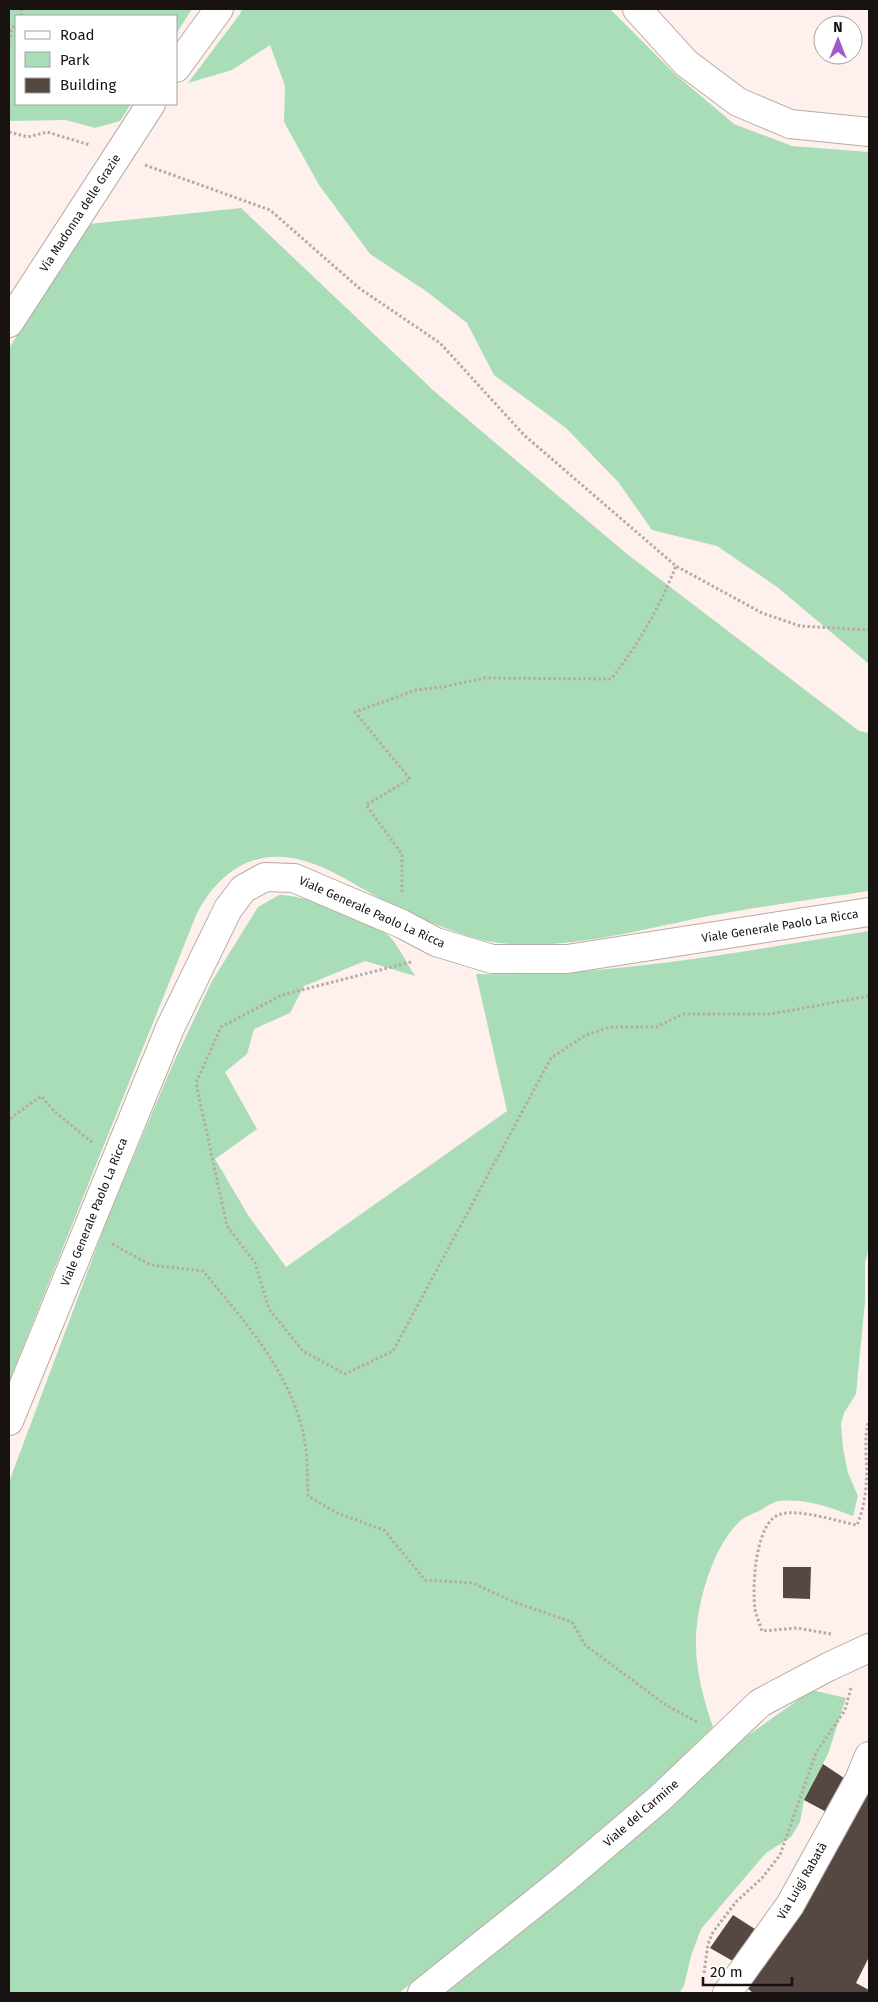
<svg xmlns="http://www.w3.org/2000/svg" width="878" height="2002" viewBox="0 0 878 2002" font-family="'Fira Sans',sans-serif">
<style>
.green{fill:#a9ddb7}
.building{fill:#554742}
.lines{fill:none;stroke-linecap:round;stroke-linejoin:round}
.minor-casing{stroke:#baaaa4;stroke-width:30}
.path{stroke:#b5aaa7;stroke-width:3;stroke-dasharray:2.5 2.5;stroke-linecap:butt}
.minor{stroke:#fff;stroke-width:28}
.labels{text-anchor:middle;stroke-width:5;stroke-linejoin:round;paint-order:stroke}
.street-label{font-size:12px;fill:#181311;stroke:#fff}
</style>
<rect width="100%" height="100%" fill="#fef0ec"/>
<path class="green" d="M9,9H192L176,34V16H16V104H131L120,121L95,128L66,120L9,121Z
M242,9H610L675,74L734,124L792,146L869,152V664L777,587L717,546L652,530L619,483L566,428L494,375L467,323L426,291L370,254L319,185L284,122L285,86L270,45L232,70L188,83L240,14Z
M241,208L434,391L627,554L859,731L869,733V891C816,899 762,906 709,916C642,929 559,953 492,942C463,937 419,918 392,905C347,882 299,841 246,863C224,873 208,892 197,913L9,1382V348L89,224Z
M279,895C304,895 373,918 390,937C400,948 407,964 415,976L365,961L304,986L290,1013L254,1029L247,1054L225,1072L257,1129L215,1159L248,1215L286,1267L507,1111L476,974C609,977 739,952 869,931V1247L865,1263V1301L856,1394L844,1413L841,1424L843,1448L848,1473L858,1496L853,1516C829,1507 806,1498 779,1501C772,1502 765,1508 759,1511C752,1514 744,1517 739,1522C713,1547 697,1602 696,1638C695,1668 703,1699 713,1727L653,1785L549,1873L399,1993H9V1482L107,1220L172,1066L212,981L258,907Z
M812,1690L846,1698L828,1754L804,1800L800,1822L791,1837L766,1853L701,1929L691,1956L684,1986L679,1993H441L733,1746Z"/>
<path class="building" d="M783,1567H811L810,1599L783,1598Z
M823,1764L850,1782L830,1814L804,1800Z
M869,1772V1957L856,1983L869,1990V1993H753L746,1987Z
M733,1915L758,1931L738,1964L710,1948Z"/>
<g class="lines">
<defs>
<path id="minor" d="M637,9L686,63L738,102L790,124L869,132
M176,68L219,9
M9,323L151,104
M9,1421L170,1028L228,909L243,889L265,877L294,878L402,924L436,942L492,959H567L869,912
M422,1993L566,1878L659,1799L760,1703L828,1667L869,1648
M727,1993L790,1905L859,1780L869,1756"/>
</defs>
<use href="#minor" class="minor-casing"/>
<path class="path" d="M21,16L22,9
M9,42L11,31L16,23
M9,132L28,137L47,132L90,145
M145,165L270,210L359,288L440,343L524,435L676,566L762,613L800,626L869,630
M402,892V854L366,805L410,779L355,712L416,690L443,687L484,678L611,679C639,644 659,608 676,566
M411,962L282,995L221,1027L196,1083L227,1226L255,1263L269,1309L303,1351L345,1374L393,1351L551,1058L586,1035L610,1027H656L683,1014H771L869,996
M9,1124L12,1117L41,1096L54,1111L93,1143
M112,1244L151,1265L203,1271C244,1321 294,1375 305,1443C308,1460 307,1478 308,1496L337,1513L384,1530L425,1580L473,1583L514,1602L572,1622L585,1645L666,1705L697,1722
M831,1634L797,1628L762,1631C760,1624 756,1616 755,1609C752,1587 755,1520 781,1514C801,1509 836,1521 857,1525C866,1504 868,1478 866,1455C866,1441 865,1433 869,1420
M704,1973L708,1944L713,1932L736,1902L762,1878L780,1855L816,1753L845,1710L851,1688"/>
<use href="#minor" class="minor"/>
</g>
<g class="labels">
<g class="street-label">
<text transform="translate(80 213) rotate(-57)" y="4">Via Madonna delle Grazie</text>
<text transform="translate(372 912) rotate(24)" y="4">Viale Generale Paolo La Ricca</text>
<text transform="translate(780 926) rotate(-9)" y="4">Viale Generale Paolo La Ricca</text>
<text transform="translate(94 1212) rotate(-68)" y="4">Viale Generale Paolo La Ricca</text>
<text transform="translate(641 1813) rotate(-41)" y="4">Viale del Carmine</text>
<text transform="translate(802 1881) rotate(-60)" y="4">Via Luigi Rabatà</text>
</g>
</g>
<rect width="878" height="2002" fill="none" stroke="#181311" stroke-width="20"/>
<rect x="15" y="15" width="162" height="90" fill="#ffffff" stroke="#a3a1a0"/>
<rect x="25" y="31" width="25" height="8" fill="#ffffff" stroke="#a3a1a0"/>
<text x="60" y="40" font-size="15" fill="#181311">Road</text>
<rect x="25" y="52" width="25" height="15" fill="#a9ddb7" stroke="#a3a1a0"/>
<text x="60" y="65" font-size="15" fill="#181311">Park</text>
<rect x="25" y="78" width="25" height="15" fill="#554742" stroke="#a3a1a0"/>
<text x="60" y="90" font-size="15" fill="#181311">Building</text>
<g transform="translate(838 40)"><circle r="24" fill="#ffffff" stroke="#a3a1a0"/>
<path d="M0-4L9 19L0 12L-9 19Z" fill="#a359cc"/>
<text y="-8" font-size="14" font-weight="bold" text-anchor="middle" fill="#181311">N</text>
</g>
<path d="M703 1977v8h89v-8" fill="none" stroke="#181311" stroke-width="2.5"/>
<text x="710" y="1977" font-size="15" fill="#181311" stroke="#ffffff" stroke-width="4" paint-order="stroke">20 m</text>
</svg>
